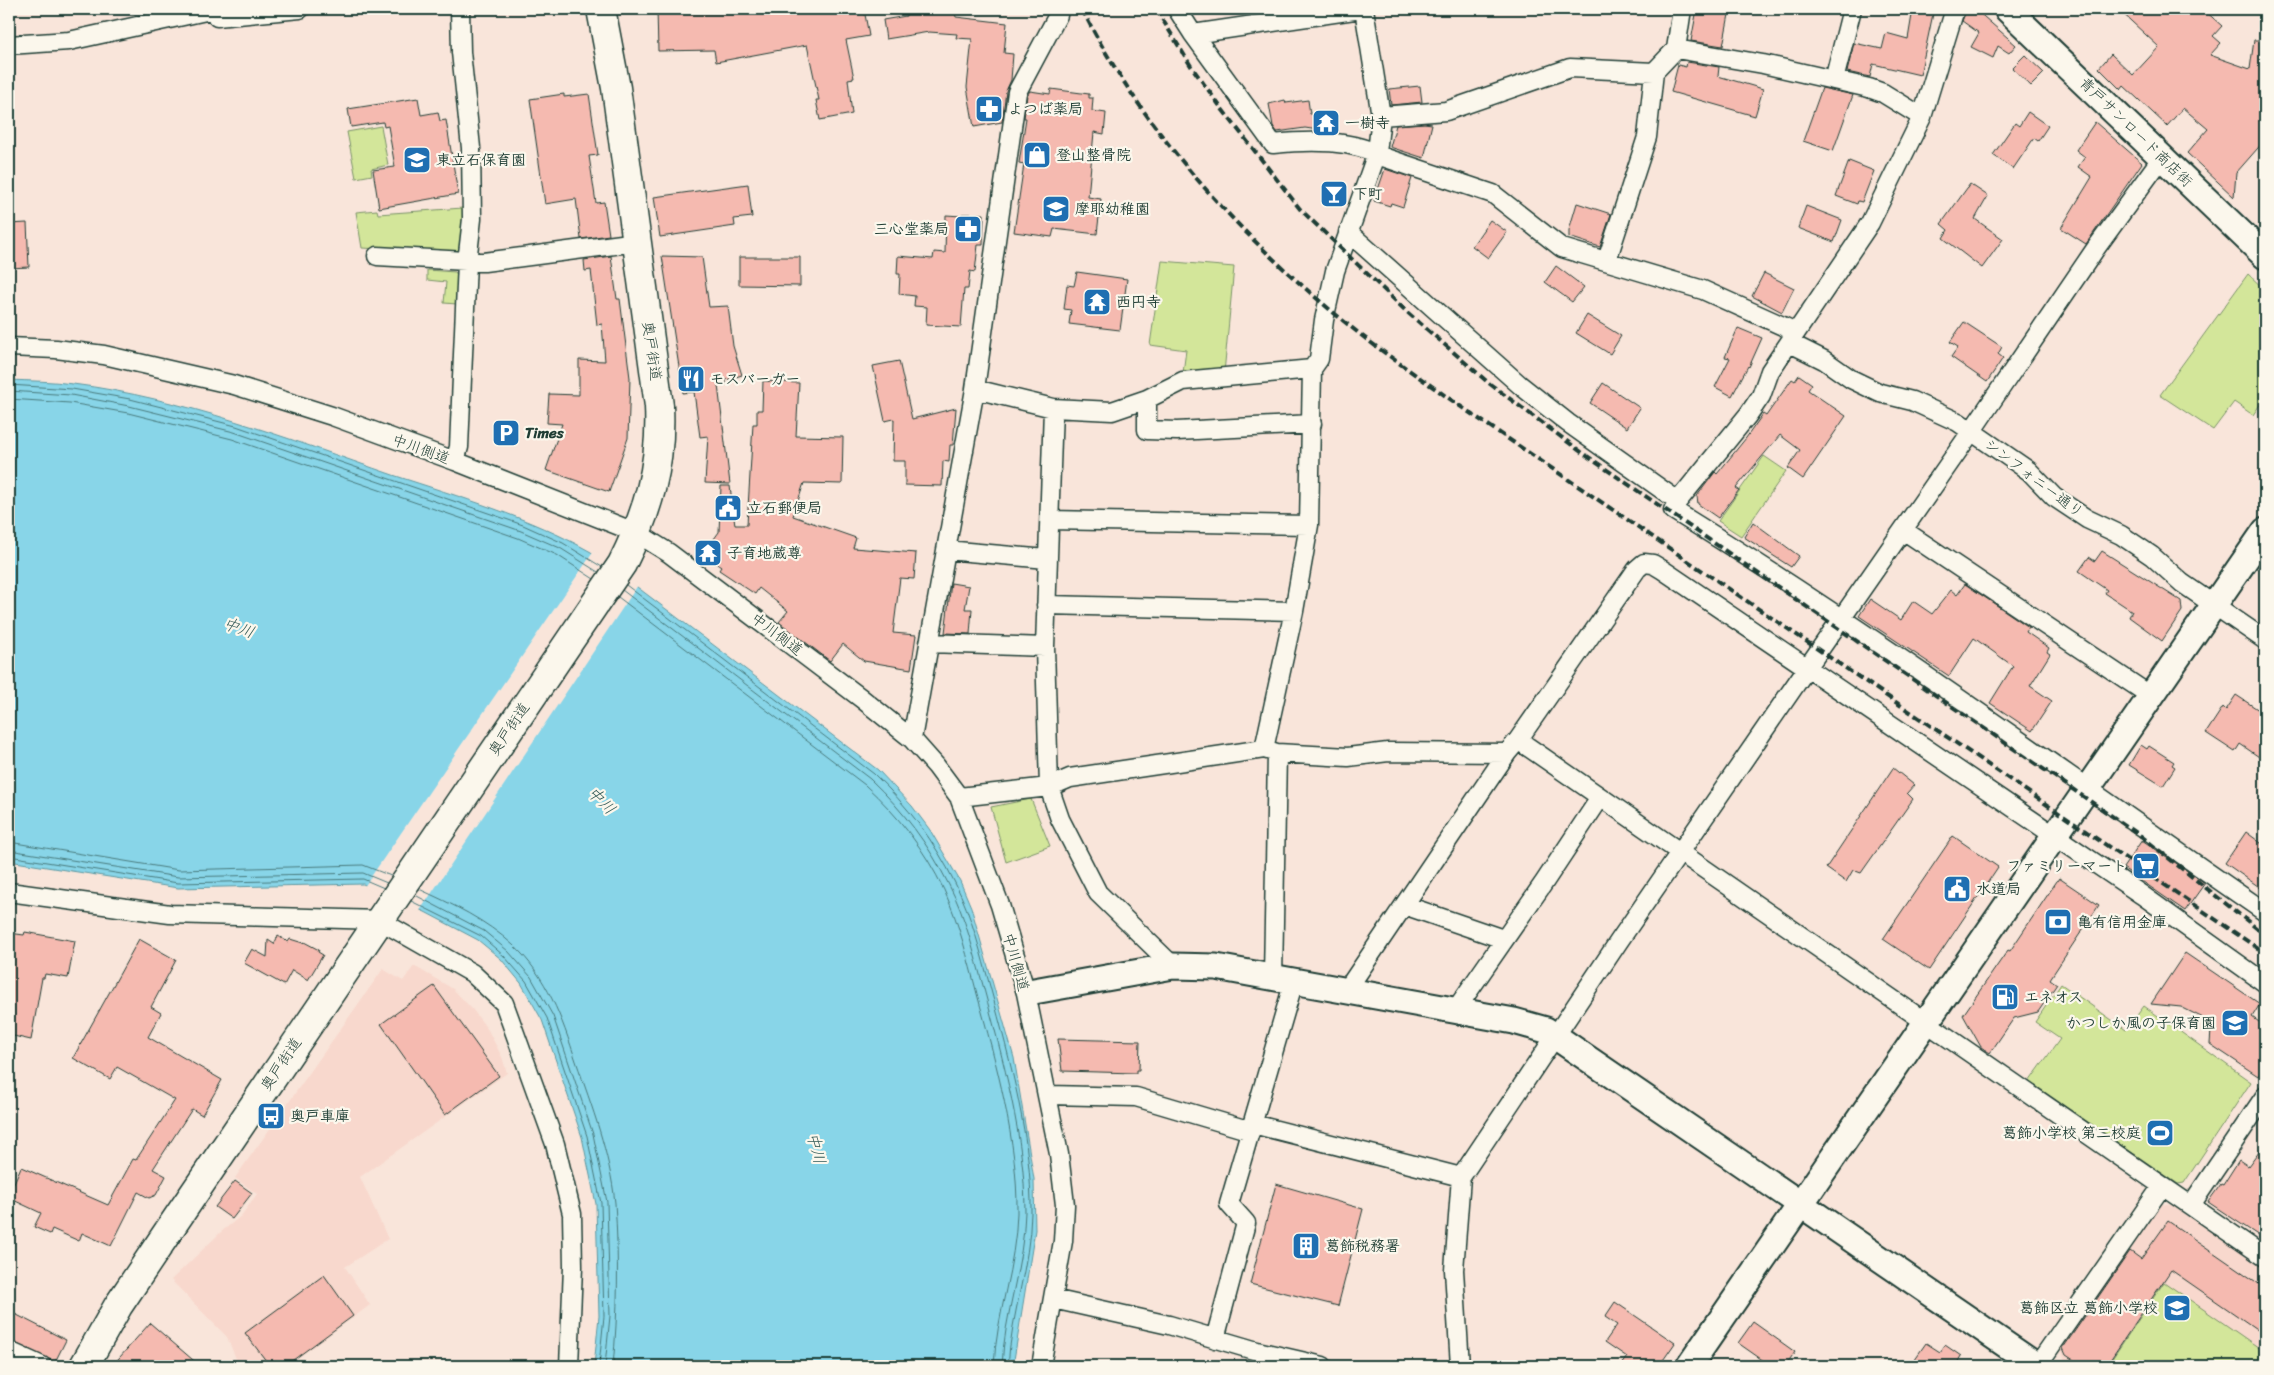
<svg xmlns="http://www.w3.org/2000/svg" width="2274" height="1375" viewBox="0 0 2274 1375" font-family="Sriracha,'Klee One',sans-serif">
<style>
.built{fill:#f8d8cd}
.green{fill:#d3e69a;stroke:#799267}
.water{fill:#88d5e8;stroke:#5e98a0}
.pier{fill:#f9e5da}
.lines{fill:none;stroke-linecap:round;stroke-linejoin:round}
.shore{stroke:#497a7c;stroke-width:1}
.building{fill:#f5bab0;stroke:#1f3d34}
.street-casing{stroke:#1f3d34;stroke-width:21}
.secondary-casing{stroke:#1f3d34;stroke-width:29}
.primary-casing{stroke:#1f3d34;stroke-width:31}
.street{stroke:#fbf7ec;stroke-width:18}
.secondary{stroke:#fbf7ec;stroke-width:25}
.primary{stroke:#fbf7ec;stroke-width:28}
.rail{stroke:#1f3d34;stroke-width:4;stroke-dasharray:8 4;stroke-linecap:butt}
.labels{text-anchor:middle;stroke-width:4.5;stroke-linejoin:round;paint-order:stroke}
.poi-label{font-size:15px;font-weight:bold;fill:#1f3d34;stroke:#fbf7ec;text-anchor:start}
.street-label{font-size:15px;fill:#1f3d34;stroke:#fbf7ec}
.water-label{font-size:16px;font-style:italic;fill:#345b58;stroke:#fbf7ec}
</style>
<rect width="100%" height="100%" fill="#f9e5da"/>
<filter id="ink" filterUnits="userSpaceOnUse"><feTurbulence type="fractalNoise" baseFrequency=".02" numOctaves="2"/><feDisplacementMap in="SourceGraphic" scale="10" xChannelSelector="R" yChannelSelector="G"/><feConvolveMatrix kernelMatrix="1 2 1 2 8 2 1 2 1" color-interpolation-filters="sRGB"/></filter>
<g filter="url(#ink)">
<path class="built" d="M414,966L453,989L473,1010L488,1030L502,1057L507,1073L360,1177L388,1239L345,1267L370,1305L287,1366H239L227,1337L171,1280L221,1232L241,1216L257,1194L235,1178L383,969L403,981Z
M2160,1204L2172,1205L2265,1269V1366H2072L2065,1362L2061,1348Z"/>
<path class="green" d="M381,126L388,165L371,169L372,175L356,178L347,132Z
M463,208L461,249L456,253L362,248L356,212L377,210L378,214Z
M1162,261L1234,267L1224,373H1183L1186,350L1150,345Z
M427,270L455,272L459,277L457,304L444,303L446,282L427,280Z
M2248,274L2265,290V397L2253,415L2234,402L2213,430L2160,395Z
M1764,456L1786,471L1741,536L1718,521Z
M1031,799L1050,846L1006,862L991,807Z
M2061,984L2126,1030L2144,1006L2251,1082L2184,1183L2178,1184L2029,1082L2060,1039L2035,1022Z
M2164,1282L2265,1352V1366H2107Z"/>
<path class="water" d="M9,380C30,381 52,381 73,384C183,398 289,439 393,475C460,497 529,517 591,552L878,770L912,806L930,830L960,881L971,907L1014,1058L1034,1179L1035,1230L1013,1366H594L599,1316L596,1204L582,1137L542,1020L521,983L501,959L478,940L425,912L363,884L178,888L9,861Z"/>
<path class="pier" d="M594,551L638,585L419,912L364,887Z"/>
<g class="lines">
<path class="shore" d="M9,385L72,389L130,399L236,426L523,525L563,543L602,567
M9,391L71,395L129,406L234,432L521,531L560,548L598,572
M9,399L70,403L128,413L232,439L518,538L557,555L594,579
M626,585L874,774C908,806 935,842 955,883C972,916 981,954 991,990C1010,1060 1032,1141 1031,1213C1030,1265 1011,1315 1008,1366
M622,590L870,779C903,810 929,845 949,885C966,917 974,954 984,989C1003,1060 1025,1138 1025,1212C1024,1264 1004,1315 1002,1366
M618,597L865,785C898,815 925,850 944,890C959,923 968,959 977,994C996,1062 1018,1142 1017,1213C1016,1264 996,1316 994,1366
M9,842L179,870L363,865L391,876
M9,850L178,877L363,873L387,883
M9,856L178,883L363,879L384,888
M419,889C452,904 486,920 513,945C547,976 562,1019 576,1061C592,1107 610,1154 615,1203C619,1257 618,1313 613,1366
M415,895L484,931L508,951L531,977L553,1016L593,1134L607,1202L610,1316L605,1366
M411,901L481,936L504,956L526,981L547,1018L587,1136L601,1203L604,1316L599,1366"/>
</g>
<path class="building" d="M657,9H864L869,36L846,40L854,78L848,79L852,114L820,120L816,100H819L807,45L716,62L714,50L658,51Z
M929,9H954L956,17L1007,23L1004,53L1013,54L1011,80L1006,91L1002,122L974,127L967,87L972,39L956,38L957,34L929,32L886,39L883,20L906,16V13Z
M1697,9H1730L1723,46L1691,41Z
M1913,9H1934L1920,75L1873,64L1870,77L1847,72L1854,43L1882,49L1886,33L1908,39Z
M1967,9H1975L2016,45L2009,53L1998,46L1993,58L1971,47L1979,33L1962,21Z
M2118,9H2203L2222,26L2213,36L2221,43L2210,55L2250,69L2254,40H2265V140L2236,173L2234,197L2187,153L2208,129L2183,108L2167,126L2124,86L2121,90L2099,68L2111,54L2133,75L2159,47Z
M2025,55L2044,73L2031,86L2012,68Z
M1687,62L1719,67L1718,76L1763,89L1755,116L1671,92L1678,65L1686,67Z
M1420,86L1422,102L1391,105L1389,89Z
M1822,88L1853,95L1833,151L1803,141Z
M1051,89L1089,94V98H1093L1092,111L1106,113L1104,134L1094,132L1088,197L1101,199L1097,234L1054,229L1052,237L1014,232L1024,164L1019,163L1026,118H1024L1027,95L1030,91L1050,94Z
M564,94V97L589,94L598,155L589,156L596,203L604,202L609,235L581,239L576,199L545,204L530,99Z
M418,98L421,115L438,112L440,121L446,120L458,194L379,208L373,170L395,167L388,126L384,127L383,122L351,127L348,109Z
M1285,100L1286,103L1308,100L1310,114L1336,113L1338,133L1305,128L1277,132L1273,126L1269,104Z
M2028,112L2048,126L2038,141L2034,138L2013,169L1993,155L2015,123L2019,126Z
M2095,122L2142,163L2086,244L2061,228L2092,177L2078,167L2085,157L2076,150Z
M1424,123L1432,124L1424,158L1390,147L1396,125Z
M1849,161L1874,171L1862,202L1858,201L1857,204L1836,196Z
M1385,169L1412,178L1403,207L1391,203L1390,206L1374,201Z
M748,184L752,217L734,219L735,226L660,237L654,197Z
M1970,184L1988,196L1975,219L2003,239L1982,268L1943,238L1948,230L1941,224Z
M1577,203L1611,214L1600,247L1569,237V230Z
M1806,206L1842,220L1834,242L1798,228Z
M962,214H984L983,245H978L975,272L970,271L968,289H964L961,327L926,325L927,307L914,306L915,296L899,294L900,274H897L898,256L933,259L934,252L945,253L946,215L962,216Z
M1490,220L1507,232L1488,258L1472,246Z
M27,223L29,267L9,268V224Z
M611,256L617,299H620L630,378L628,438L609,492L546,470L562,424L547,423L549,394L579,395V360L605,361L602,324L597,325L591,270L585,271L584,260Z
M662,256L702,257L709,307L728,306L733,346L742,375L726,380V384L718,385L730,484L705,483L708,436L700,437L694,392L683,393Z
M739,257H800V286L739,285Z
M1556,266L1584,287L1572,302L1545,282Z
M1077,272L1127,279L1120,330L1069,324L1071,310L1064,309L1067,285L1074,286Z
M1764,273L1794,288L1782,312L1752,296Z
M1587,315L1621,336L1610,354L1576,333Z
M1964,322L2002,347L1998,354L2003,358L1987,382L1951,357L1958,347L1950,342Z
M1738,328L1762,338L1749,367L1748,366L1732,396L1715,387L1730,358L1725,357Z
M899,361L912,419L956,408L953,445H950L949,462L943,461L942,486L905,485V461H893L894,419L885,421L873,366Z
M1799,375L1812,384L1808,390L1846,416L1803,479L1788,468L1800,450L1780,435L1736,488L1739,490L1718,518L1698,504L1697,496L1715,472L1717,474L1746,438L1763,414L1766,416L1792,379L1795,381Z
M763,381L799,383L796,436L843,437L842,484L804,483L793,516L856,538L853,548L916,553L914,579L900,578L893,633L916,635L911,669L864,661L843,644L830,661L779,622L788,611L759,588L755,594L719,570L721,567L703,554L719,532L721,486H730L735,525H747L753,424H757V410H762Z
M1603,383L1640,408L1627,428L1590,403Z
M1753,522L1799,556L1791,567L1744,537Z
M2102,551L2181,601L2182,611L2162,641L2129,617L2132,611L2105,593L2107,590L2079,571L2089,557L2095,561Z
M951,583L969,586L965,609H972L970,634L945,633Z
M1965,584L2029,627L2026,632L2049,648L2047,652L2050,654L2030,686L2052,701L2032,731L1990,703L2013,666L1974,638L1949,676L1859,616L1870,599L1901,620L1913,601L1932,614L1951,590L1957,595Z
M2236,695L2265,714V761L2240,744L2235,752L2206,733L2223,707L2226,710Z
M2141,745L2147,749L2149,746L2174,762L2172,765L2175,767L2163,786L2129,765Z
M1893,768L1914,785L1907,793L1913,799L1861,873L1853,870L1846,882L1826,868Z
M2246,832L2265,846V891L2225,863Z
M1953,836L1998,867L1929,970L1883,939Z
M2142,840L2205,883L2185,911L2123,868Z
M2059,878L2099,905L2050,979L2057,984L2038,1012L2014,1018L1990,1053L1981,1047L1963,1015L2008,950L2010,951Z
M25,932L75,941L68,978L45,974L44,978H42L31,1040L9,1035V933L24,935Z
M278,936L288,942L290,939L303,943L304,942L319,950L318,952L323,955L308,980L292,970L284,985L244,963L252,949L267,957L268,940L274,944Z
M139,939L176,960L151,1007L161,1013L148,1037L222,1080L202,1115L192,1109L153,1169L166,1176L156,1195L149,1198L138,1192L111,1246L82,1233L79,1241L52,1229L50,1234L34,1227L41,1213L9,1198V1194L21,1167L108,1205L133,1159L136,1160L175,1100L117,1067L110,1079L73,1058Z
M2185,953L2260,1004L2252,1017L2265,1026V1065L2258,1076L2210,1044L2211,1030L2203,1018L2181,1007L2151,1004Z
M434,986L499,1076L445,1115L381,1024Z
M1058,1039L1140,1041L1139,1070H1136V1073L1062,1071Z
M2265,1143V1240L2208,1202L2221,1184L2223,1185L2239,1160L2248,1166Z
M235,1181L252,1193L232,1219L215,1207Z
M1276,1184L1363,1209L1338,1306L1250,1284Z
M2168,1221L2265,1288V1335L2171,1270L2106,1366H2083L2066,1355L2063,1348L2130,1251L2141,1259Z
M324,1275L353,1316L285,1366H270L245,1333Z
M1615,1302L1675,1343L1659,1366H1620L1627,1357L1605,1342L1617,1325L1605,1317Z
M15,1314L66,1340L55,1362L9,1340V1327Z
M1753,1322L1795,1352L1785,1366H1771L1738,1343Z
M150,1323L200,1366H112Z
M1926,1343L1940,1352L1945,1345L1961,1356L1957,1363L1963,1366H1910Z"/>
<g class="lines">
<defs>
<path id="street" d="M215,9L217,17L300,9
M1177,9L1193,34L1273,144C1310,140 1353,139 1386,158L1493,194L1562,248L1703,290L1796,332
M1955,9L1922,117L1870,223L1770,371L1761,396L1748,415L1678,501L1673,510C1876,635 2069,777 2265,912
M1193,34L1361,9
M9,45L69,41L215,9
M1676,49L1682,9
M1834,80L1852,9
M1381,116L1446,111L1570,68L1654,72L1676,49L1763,64L1869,88L1883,93L1922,117
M1348,232L1520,385L1568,423L1678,501
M377,256L484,262L637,242
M1607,260L1647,137L1654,72
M1790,343L1824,360L1851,379L1880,393L1912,401L1958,422L2029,471L2054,497L2087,519L2121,535L2152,556L2182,583L2265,640
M9,347L56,349L104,355L234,385L332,416L455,461L637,533L669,553L861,698L912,739L936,766L959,797L1000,905L1026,993L1059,1154L1065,1205L1063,1241L1041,1366
M975,389L1053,408L1112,411L1147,399L1183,381L1312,369
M1147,399V430L1177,431L1312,424
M1053,408L1045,647L1049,787L1060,819L1098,893L1173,966
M455,461L459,447L467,262L472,219L471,148L461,52L460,9
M1050,520L1309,525
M1903,530L2151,696
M946,550L1047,559
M1046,605L1294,611
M929,643L1045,647
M912,739L975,389L1017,92L1058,15L1059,9
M1518,740L2265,1257
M1264,749L1294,611L1309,525L1312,369L1319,359L1324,320L1335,271L1377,153L1381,116L1364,9
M959,797L1049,787L1070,778L1264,749L1277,753L1348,757L1388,752L1507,753
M9,892L170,914L379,920L472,973L504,1003L555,1144L572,1214L573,1267L569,1366
M1404,905L1503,939
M1273,978L1277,753
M1346,991L1507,753L1518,740L1637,569L1644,563L1653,564L1663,570L2142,895L2265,983
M1454,1012L1543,884L1600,798
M1049,1095L1136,1097L1251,1131
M1253,1124L1461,1177
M2191,1205L2265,1096
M1053,1299L1169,1325L1257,1351L1323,1366
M1215,1339L1246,1223L1229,1204L1294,981
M9,1351L42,1366
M1460,1366L1454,1270L1461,1177L1619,941L1807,668L1971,432L2096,248L2163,156
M2037,1366L2162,1186"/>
<path id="secondary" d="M2007,9L2265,256
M1034,991L1173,966L1216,967L1514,1021L1546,1030L2037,1366
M1689,1366L2265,531"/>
<path id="primary" d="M84,1366L118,1306L165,1236L622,564C648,512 662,465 659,406L616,88L601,9"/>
</defs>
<use href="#street" class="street-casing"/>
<use href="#secondary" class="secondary-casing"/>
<use href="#primary" class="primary-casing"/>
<use href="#street" class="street"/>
<use href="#secondary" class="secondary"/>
<use href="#primary" class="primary"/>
<path class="rail" d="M1082,9C1147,138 1249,246 1361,335C1392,359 1425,381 1457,404L2265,953
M1156,9L1191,66L1222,109L1300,209L1407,312L1490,384L1584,454L2141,836L2265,935"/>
</g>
</g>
<defs>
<symbol id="pharmacy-square" viewBox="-11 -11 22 22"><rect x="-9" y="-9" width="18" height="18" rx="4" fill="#1f6fb2" stroke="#fbf7ec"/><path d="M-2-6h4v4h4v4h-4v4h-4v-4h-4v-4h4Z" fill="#fff"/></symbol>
<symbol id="temple-square" viewBox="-11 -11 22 22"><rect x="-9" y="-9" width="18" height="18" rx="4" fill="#1f6fb2" stroke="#fbf7ec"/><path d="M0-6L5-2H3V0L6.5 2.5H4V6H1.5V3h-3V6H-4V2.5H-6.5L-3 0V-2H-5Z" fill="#fff"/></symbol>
<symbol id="shop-square" viewBox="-11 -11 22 22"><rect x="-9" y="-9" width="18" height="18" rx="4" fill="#1f6fb2" stroke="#fbf7ec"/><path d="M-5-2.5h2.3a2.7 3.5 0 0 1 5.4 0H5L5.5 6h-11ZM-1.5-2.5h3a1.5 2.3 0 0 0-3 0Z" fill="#fff"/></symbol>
<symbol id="school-square" viewBox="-11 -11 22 22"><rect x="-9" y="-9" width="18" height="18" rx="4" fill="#1f6fb2" stroke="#fbf7ec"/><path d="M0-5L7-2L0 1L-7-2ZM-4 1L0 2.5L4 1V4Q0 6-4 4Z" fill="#fff"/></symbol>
<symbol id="bar-square" viewBox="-11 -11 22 22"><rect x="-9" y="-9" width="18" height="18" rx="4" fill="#1f6fb2" stroke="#fbf7ec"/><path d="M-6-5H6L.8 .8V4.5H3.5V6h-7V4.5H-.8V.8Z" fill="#fff"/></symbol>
<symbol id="restaurant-square" viewBox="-11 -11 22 22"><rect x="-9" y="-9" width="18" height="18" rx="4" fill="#1f6fb2" stroke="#fbf7ec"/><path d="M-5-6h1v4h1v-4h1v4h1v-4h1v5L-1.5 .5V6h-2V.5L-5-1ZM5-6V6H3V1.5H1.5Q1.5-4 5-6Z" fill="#fff"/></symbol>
<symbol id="parking-square" viewBox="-11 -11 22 22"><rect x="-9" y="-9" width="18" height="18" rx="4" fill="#1f6fb2" stroke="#fbf7ec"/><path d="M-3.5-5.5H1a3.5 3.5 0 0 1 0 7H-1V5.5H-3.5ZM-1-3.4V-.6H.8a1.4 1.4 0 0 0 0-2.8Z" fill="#fff"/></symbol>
<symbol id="civic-square" viewBox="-11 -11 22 22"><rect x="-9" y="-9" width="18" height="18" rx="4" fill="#1f6fb2" stroke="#fbf7ec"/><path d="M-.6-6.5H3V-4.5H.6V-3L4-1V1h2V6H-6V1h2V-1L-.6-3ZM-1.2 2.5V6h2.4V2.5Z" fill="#fff"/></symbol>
<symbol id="supermarket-square" viewBox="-11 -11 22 22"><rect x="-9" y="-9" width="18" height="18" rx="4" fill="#1f6fb2" stroke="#fbf7ec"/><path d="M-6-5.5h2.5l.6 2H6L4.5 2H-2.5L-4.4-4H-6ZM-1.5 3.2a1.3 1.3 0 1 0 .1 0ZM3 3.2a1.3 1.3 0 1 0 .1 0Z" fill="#fff"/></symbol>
<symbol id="bank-square" viewBox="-11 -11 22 22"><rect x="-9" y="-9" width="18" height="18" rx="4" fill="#1f6fb2" stroke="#fbf7ec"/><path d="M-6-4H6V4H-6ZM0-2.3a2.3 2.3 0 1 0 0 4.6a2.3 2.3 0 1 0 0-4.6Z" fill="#fff"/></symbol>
<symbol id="fuel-square" viewBox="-11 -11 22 22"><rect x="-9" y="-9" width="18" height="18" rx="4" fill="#1f6fb2" stroke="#fbf7ec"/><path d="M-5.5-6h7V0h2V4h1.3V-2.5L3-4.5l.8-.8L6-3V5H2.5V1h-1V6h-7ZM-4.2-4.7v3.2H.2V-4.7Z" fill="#fff"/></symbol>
<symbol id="bus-square" viewBox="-11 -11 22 22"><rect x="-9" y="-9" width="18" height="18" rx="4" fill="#1f6fb2" stroke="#fbf7ec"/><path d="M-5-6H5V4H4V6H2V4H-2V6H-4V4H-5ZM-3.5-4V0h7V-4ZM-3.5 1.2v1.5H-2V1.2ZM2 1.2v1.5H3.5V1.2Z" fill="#fff"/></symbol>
<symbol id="stadium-square" viewBox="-11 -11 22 22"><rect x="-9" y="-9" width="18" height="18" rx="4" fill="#1f6fb2" stroke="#fbf7ec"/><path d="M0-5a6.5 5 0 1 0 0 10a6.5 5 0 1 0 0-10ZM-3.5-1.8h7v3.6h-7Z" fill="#fff"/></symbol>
<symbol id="building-square" viewBox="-11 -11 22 22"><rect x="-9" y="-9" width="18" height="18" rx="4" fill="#1f6fb2" stroke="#fbf7ec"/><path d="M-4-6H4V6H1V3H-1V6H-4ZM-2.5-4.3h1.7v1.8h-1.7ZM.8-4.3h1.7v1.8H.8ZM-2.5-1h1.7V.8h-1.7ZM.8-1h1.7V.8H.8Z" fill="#fff"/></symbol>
</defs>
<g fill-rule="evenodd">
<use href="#pharmacy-square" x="973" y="93" width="32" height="32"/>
<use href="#temple-square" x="1310" y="107" width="32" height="32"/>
<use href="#shop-square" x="1021" y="139" width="32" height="32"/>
<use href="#school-square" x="401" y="144" width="32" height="32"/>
<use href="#bar-square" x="1318" y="178" width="32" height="32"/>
<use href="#school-square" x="1040" y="193" width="32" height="32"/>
<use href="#pharmacy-square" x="952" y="213" width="32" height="32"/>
<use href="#temple-square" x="1081" y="286" width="32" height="32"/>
<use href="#restaurant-square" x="675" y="363" width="32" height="32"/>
<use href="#parking-square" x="490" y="417" width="32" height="32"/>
<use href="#civic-square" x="712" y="492" width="32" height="32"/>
<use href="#temple-square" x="692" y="537" width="32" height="32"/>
<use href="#supermarket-square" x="2130" y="850" width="32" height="32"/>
<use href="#civic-square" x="1941" y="873" width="32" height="32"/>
<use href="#bank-square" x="2042" y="906" width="32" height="32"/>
<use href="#fuel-square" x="1989" y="981" width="32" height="32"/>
<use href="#school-square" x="2219" y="1007" width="32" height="32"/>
<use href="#bus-square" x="255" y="1100" width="32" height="32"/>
<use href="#stadium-square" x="2144" y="1117" width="32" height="32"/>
<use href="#building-square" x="1290" y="1230" width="32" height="32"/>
<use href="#school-square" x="2161" y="1292" width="32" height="32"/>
</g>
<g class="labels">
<g class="poi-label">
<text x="1008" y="114">よつば薬局</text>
<text x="1345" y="128">一樹寺</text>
<text x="1056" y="160">登山整骨院</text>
<text x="436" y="165">東立石保育園</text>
<text x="1353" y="199">下町</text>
<text x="1075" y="214">摩耶幼稚園</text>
<text x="949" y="234" text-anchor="end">三心堂薬局</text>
<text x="1116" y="307">西円寺</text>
<text x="710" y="384">モスバーガー</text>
<text x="525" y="438">Times</text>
<text x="747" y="513">立石郵便局</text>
<text x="727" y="558">子育地蔵尊</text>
<text x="2127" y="871" text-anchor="end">ファミリーマート</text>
<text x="1976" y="894">水道局</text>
<text x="2077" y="927">亀有信用金庫</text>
<text x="2024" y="1002">エネオス</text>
<text x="2216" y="1028" text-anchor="end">かつしか風の子保育園</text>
<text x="290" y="1121">奥戸車庫</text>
<text x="2141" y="1138" text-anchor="end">葛飾小学校 第二校庭</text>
<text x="1325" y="1251">葛飾税務署</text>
<text x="2158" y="1313" text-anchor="end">葛飾区立 葛飾小学校</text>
</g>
<g class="street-label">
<text transform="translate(2136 132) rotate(44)" y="5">青戸サンロード商店街</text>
<text transform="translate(652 351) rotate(82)" y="5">奥戸街道</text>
<text transform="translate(421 449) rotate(20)" y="5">中川側道</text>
<text transform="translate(2034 478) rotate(37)" y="5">シンフォニー通り</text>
<text transform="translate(777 634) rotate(37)" y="5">中川側道</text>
<text transform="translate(509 729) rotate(-56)" y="5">奥戸街道</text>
<text transform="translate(1016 962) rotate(74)" y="5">中川側道</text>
<text transform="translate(281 1064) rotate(-56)" y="5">奥戸街道</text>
</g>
<g class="water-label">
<text transform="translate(239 627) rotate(20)" y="6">中川</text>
<text transform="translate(602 800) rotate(45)" y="6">中川</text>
<text transform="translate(817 1148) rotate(76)" y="6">中川</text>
</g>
</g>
<rect width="2274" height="1375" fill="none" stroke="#fbf7ec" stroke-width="30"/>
<rect x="15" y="15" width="2244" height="1345" fill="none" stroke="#1f3d34" stroke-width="2" filter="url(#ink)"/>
</svg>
